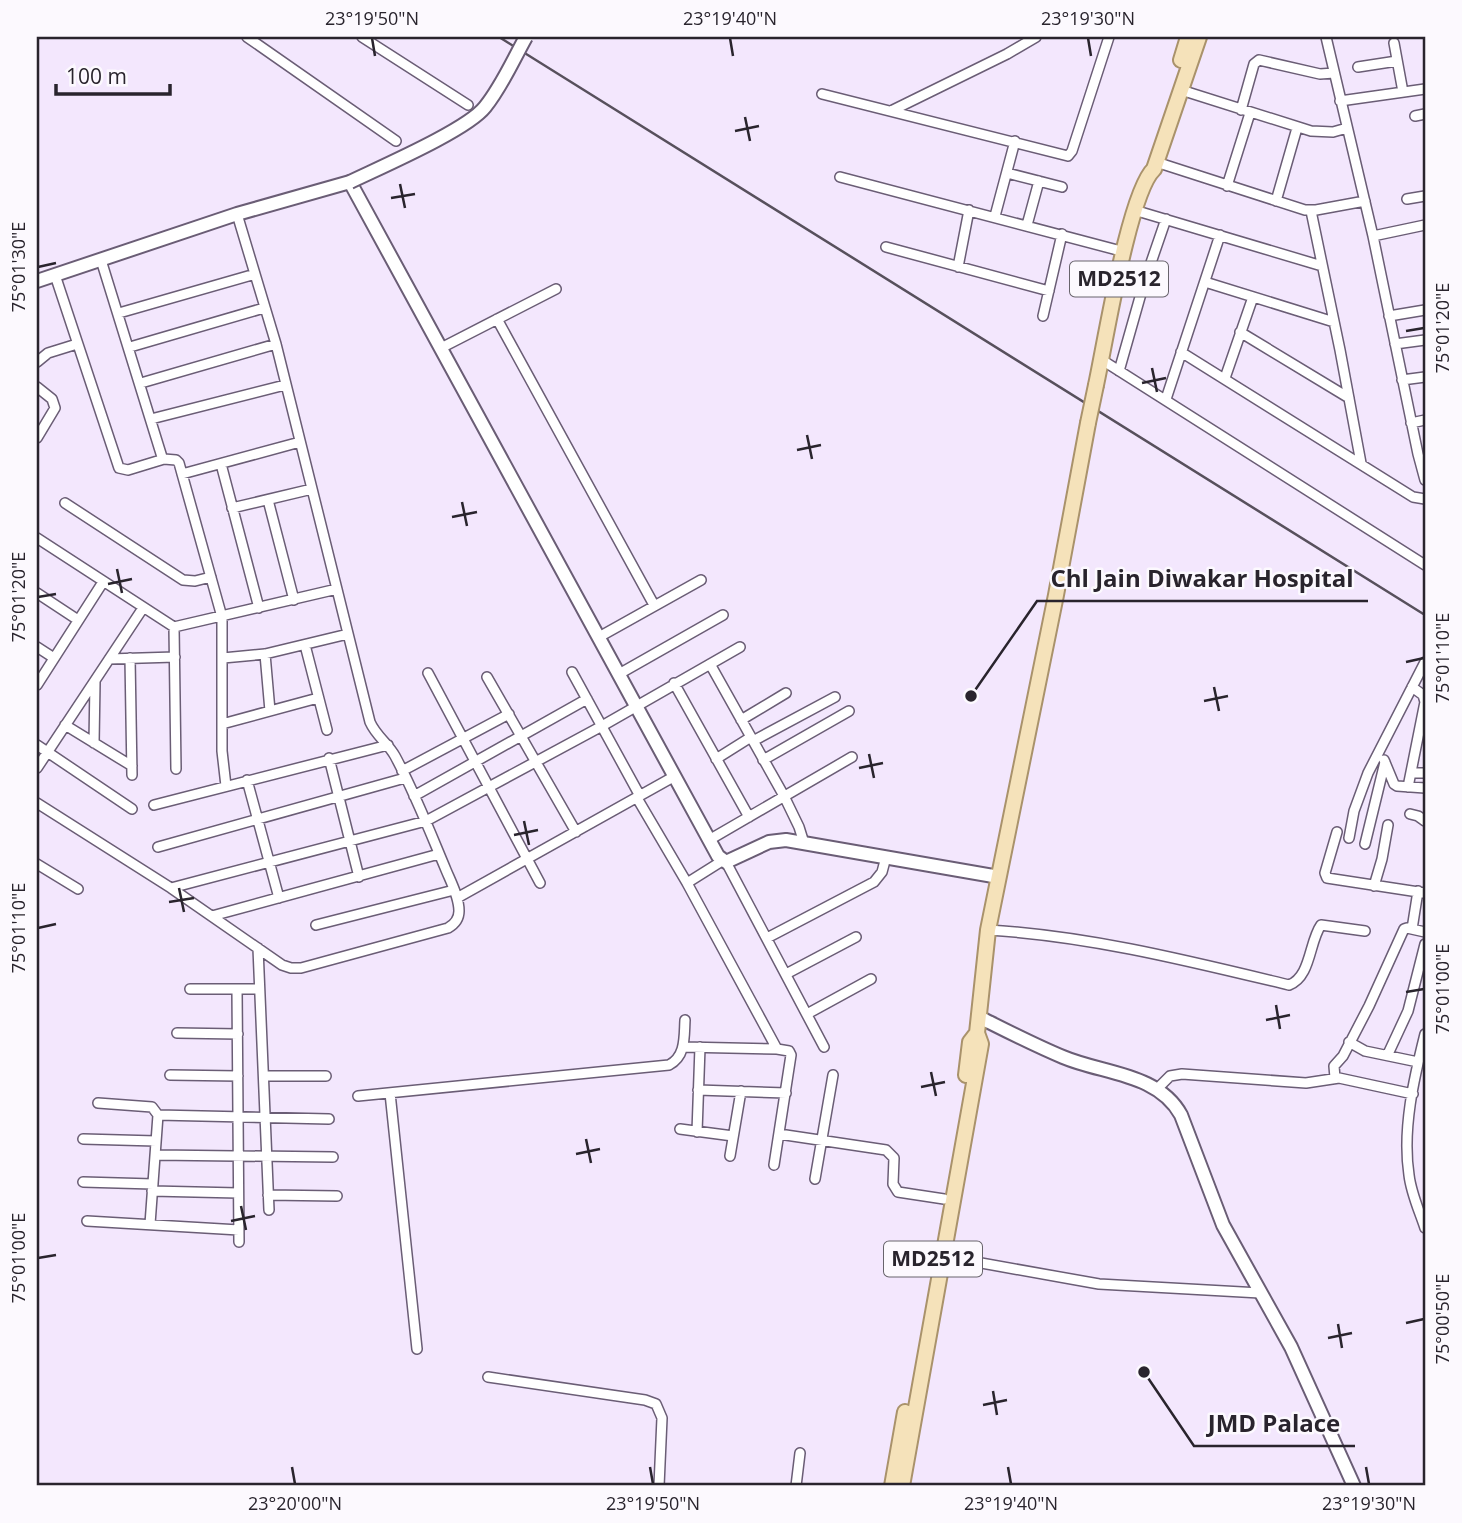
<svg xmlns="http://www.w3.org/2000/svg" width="1462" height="1523" viewBox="0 0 1462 1523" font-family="'Open Sans',sans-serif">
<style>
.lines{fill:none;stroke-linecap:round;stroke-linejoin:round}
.street-casing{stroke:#6a5d75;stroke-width:12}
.secondary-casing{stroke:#6a5d75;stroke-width:16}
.primary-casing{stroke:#a9926b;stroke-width:18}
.street{stroke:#fff;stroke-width:9}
.secondary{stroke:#fff;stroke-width:12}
.primary{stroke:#f5e2ba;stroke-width:14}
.rail{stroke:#57505c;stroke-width:2.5}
.secondary-bridge-casing{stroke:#6a5d75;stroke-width:16;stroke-linecap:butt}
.primary-bridge-casing{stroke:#a9926b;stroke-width:18;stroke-linecap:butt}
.secondary-bridge{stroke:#fff;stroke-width:12}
.primary-bridge{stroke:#f5e2ba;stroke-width:14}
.ticks{fill:none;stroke:#29242d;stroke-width:2.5}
.labels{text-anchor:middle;stroke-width:5;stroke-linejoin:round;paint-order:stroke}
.shield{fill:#fcf9fe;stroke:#68646c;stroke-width:2}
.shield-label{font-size:21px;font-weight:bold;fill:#29242d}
.leader{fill:none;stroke:#29242d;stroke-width:2.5}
.callout-dot{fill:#29242d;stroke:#fcf9fe;stroke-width:2.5}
.callout-label{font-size:24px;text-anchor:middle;font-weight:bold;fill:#29242d;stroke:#fcf9fe;stroke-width:5;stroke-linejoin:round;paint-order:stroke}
.neatline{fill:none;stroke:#29242d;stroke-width:2.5}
.ticks-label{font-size:18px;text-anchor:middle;fill:#29242d}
</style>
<rect width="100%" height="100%" fill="#f3e7fd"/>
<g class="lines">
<defs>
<path id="street" d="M247,37L396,141
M362,37L468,105
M1326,37L1373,236L1418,454L1425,480
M1394,43L1403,92
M1358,67L1397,61
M1181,90L1311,131L1333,132L1347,128
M822,94L1068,156L1072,151L1109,37
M1340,101L1425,89
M893,110L1007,54L1036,37
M1241,110L1254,64L1259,60L1320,74L1334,73
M1415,116L1425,114
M1156,162L1305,210H1316L1365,201
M1007,173L1062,187
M840,177L1125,252
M1227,186L1250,113
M1407,199L1425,196
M1276,201L1297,128
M1134,210L1322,266
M1311,211L1340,350L1361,463
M995,216L1015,141
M1027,225L1039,181
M1373,236L1425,225
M886,247L1049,291
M101,260L162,457L164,459L176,460L179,463L222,617V751L226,786
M958,267L969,210
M55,275L119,468L128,470L164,459
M1205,282L1334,322
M119,313L255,274
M1043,316L1062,234
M1389,316L1425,310
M497,319L654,605
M1240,332L1349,398
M1395,344L1425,340
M130,347L264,308
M441,348L556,289
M1181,352L1413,497L1425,499
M1102,360L1425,565
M37,362L48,353L77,344
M1119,371L1144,283L1166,219
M1225,378L1253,297
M1402,380L1425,377
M141,383L276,344
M37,387L52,399L55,408L37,438
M1166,399L1220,235
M151,419L285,385
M1411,423L1425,420
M221,464L259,608
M182,474L300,442
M268,500L294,600
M65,503L183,580L195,581L211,577
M232,508L312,489
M37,538L174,627L337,589
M37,593L78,620
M174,627L176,769
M599,637L701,580
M305,645L327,730
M37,647L54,658
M265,654L270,711
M130,658L132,775
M223,658L265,654L348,634
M109,659L175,657
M710,664L784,796L799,827L804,843
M572,672L640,796
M428,673L540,883
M619,674L723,615
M487,677L576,832
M674,683L749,817
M37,685L103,582
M741,720L786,693
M222,724L318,698
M65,725L132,766
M753,741L835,697
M94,743L95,682
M37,745L132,809
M329,758L359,877
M716,759L751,737
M763,760L849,711
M1384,760L1394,784L1397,786L1425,788
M37,768L143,608
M402,771L509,714
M1411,773H1425
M247,780L279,898
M1408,787L1425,702L1423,695L1412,687
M414,796L587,699
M637,798L687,883L777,1049
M37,803L171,888L282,965L291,968H301L448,928C455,924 459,919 459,911C459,897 451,882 446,870C430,832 415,793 395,756C388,743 376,736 370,722L276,344L237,214
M154,805L388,745
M1410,814L1418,816L1425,821
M1337,832L1325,873L1327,878L1425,893
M1349,838L1354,811L1368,773L1425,662
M709,840L852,757
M1365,844L1385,762
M158,847L405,778
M726,862L824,1047
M37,864L78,889
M687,883L722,861
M1374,886L1382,859L1388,825
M171,888L426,821L602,726L740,647
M457,898L675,776
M212,916L439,854
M316,925L454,890
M1412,929L1418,891
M988,930C1090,936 1189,961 1289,985C1311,977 1309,942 1321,925L1365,931
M767,938L874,882L882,872L886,857
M258,948L269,1210
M786,974L856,937
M190,989H259
M237,989L239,1242
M807,1014L871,979
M177,1033L238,1034
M1425,1034C1414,1078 1402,1129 1409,1175C1411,1193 1419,1210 1425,1228
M1349,1042L1365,1051L1418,1062
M683,1047L777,1049L789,1051L791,1055L774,1165
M1388,1054L1408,1011L1425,944
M170,1075L238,1076
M264,1076H326
M1335,1078L1334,1066L1343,1056L1369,1006L1404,929L1407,928L1425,932
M1157,1089L1170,1076L1182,1074L1306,1083L1339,1078L1413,1094
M698,1090L786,1093
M390,1093L417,1349
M358,1096L669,1065C686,1056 684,1037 685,1020
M98,1103L152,1107L158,1115L150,1224
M158,1115L329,1119
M680,1129L733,1136
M697,1132L700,1047
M779,1134L886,1150L894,1158L893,1184L898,1192L944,1199
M83,1139L156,1141
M156,1155L333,1157
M730,1156L741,1091
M815,1179L833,1075
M83,1182L153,1184
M152,1191L238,1193
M268,1195L337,1196
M87,1221L239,1230
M942,1256L1099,1284L1260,1293
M488,1377L645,1400L656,1404L662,1418L659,1486
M796,1486L800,1453"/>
<path id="secondary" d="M37,281L237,214L350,182L718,856L726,862L769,842L786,840L999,877
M979,1017C1007,1031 1034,1045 1063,1057C1103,1074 1158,1073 1181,1115L1223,1225L1291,1347L1354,1486"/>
<path id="primary" d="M1181,60L1188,37
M1096,385C1105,344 1129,192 1154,169L1199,37
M966,1075L970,1042L977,1033
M892,1486L905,1412
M902,1486L981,1044L977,1033L988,930L1056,595L1088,423"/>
</defs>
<use href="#street" class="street-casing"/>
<use href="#secondary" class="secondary-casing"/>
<use href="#primary" class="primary-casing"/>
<use href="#street" class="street"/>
<use href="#secondary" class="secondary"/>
<use href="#primary" class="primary"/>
<path class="rail" d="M499,37L1425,615"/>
<defs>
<path id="secondary-bridge" d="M350,182C381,167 467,130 485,107C502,86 513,60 526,37"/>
<path id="primary-bridge" d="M1088,423L1096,385"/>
</defs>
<use href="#secondary-bridge" class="secondary-bridge-casing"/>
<use href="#primary-bridge" class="primary-bridge-casing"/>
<use href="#secondary-bridge" class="secondary-bridge"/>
<use href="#primary-bridge" class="primary-bridge"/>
</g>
<path class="ticks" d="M372,38L375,56M730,38L733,56M1088,38L1091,56M745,117L750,141M735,131L759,126M400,184L405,208M391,198L415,194M38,267L56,263M1406,331L1424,328M1152,368L1157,392M1142,383L1166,378M807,435L812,459M797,450L821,445M462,502L467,526M452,517L477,512M117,569L122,593M108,584L132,579M38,597L56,594M1406,662L1424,658M1214,687L1219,711M1204,701L1228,696M869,754L874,778M859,768L883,763M524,821L529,845M514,835L538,830M179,888L184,912M169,902L194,898M38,928L56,924M1406,992L1424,989M1276,1005L1280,1029M1266,1020L1290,1015M931,1072L936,1096M921,1087L945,1082M586,1139L591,1163M576,1154L600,1149M241,1206L246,1230M231,1221L255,1216M38,1258L56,1255M1406,1323L1424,1319M1338,1324L1342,1348M1328,1338L1352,1333M993,1391L997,1415M983,1405L1007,1400M292,1467L295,1484M650,1467L653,1484M1008,1467L1011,1484M1366,1467L1369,1484"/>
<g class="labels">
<g class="shield">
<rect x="1070" y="261.5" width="98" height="35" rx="5"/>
<rect x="884" y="1241.5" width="98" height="35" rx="5"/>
</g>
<g class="shield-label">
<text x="1119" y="286">MD2512</text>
<text x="933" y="1266">MD2512</text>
</g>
</g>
<path class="leader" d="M971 696L1037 601H1368M1144 1372L1194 1446H1355"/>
<g class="callout-dot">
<circle cx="971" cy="696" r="7"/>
<circle cx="1144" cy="1372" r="7"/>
</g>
<g class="callout-label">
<text x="1202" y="587">Chl Jain Diwakar Hospital</text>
<text x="1274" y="1432">JMD Palace</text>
</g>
<rect width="1462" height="1523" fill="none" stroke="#fcf9fe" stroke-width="77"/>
<path d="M56 84v10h114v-10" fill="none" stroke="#29242d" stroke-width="3.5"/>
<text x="66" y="84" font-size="21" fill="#29242d" stroke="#fcf9fe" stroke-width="5" paint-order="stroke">100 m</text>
<rect x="38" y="38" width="1386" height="1446" class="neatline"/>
<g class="ticks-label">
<text x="372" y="25">23°19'50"N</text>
<text x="730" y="25">23°19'40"N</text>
<text x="1088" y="25">23°19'30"N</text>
<text transform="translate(19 267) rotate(-90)" y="6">75°01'30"E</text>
<text transform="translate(1443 328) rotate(-90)" y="6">75°01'20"E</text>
<text transform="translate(19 597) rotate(-90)" y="6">75°01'20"E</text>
<text transform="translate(1443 658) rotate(-90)" y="6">75°01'10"E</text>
<text transform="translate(19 928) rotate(-90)" y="6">75°01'10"E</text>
<text transform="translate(1443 989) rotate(-90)" y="6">75°01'00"E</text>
<text transform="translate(19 1258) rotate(-90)" y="6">75°01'00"E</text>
<text transform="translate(1443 1319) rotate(-90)" y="6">75°00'50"E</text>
<text x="295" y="1510">23°20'00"N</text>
<text x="653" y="1510">23°19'50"N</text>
<text x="1011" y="1510">23°19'40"N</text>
<text x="1369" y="1510">23°19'30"N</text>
</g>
</svg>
